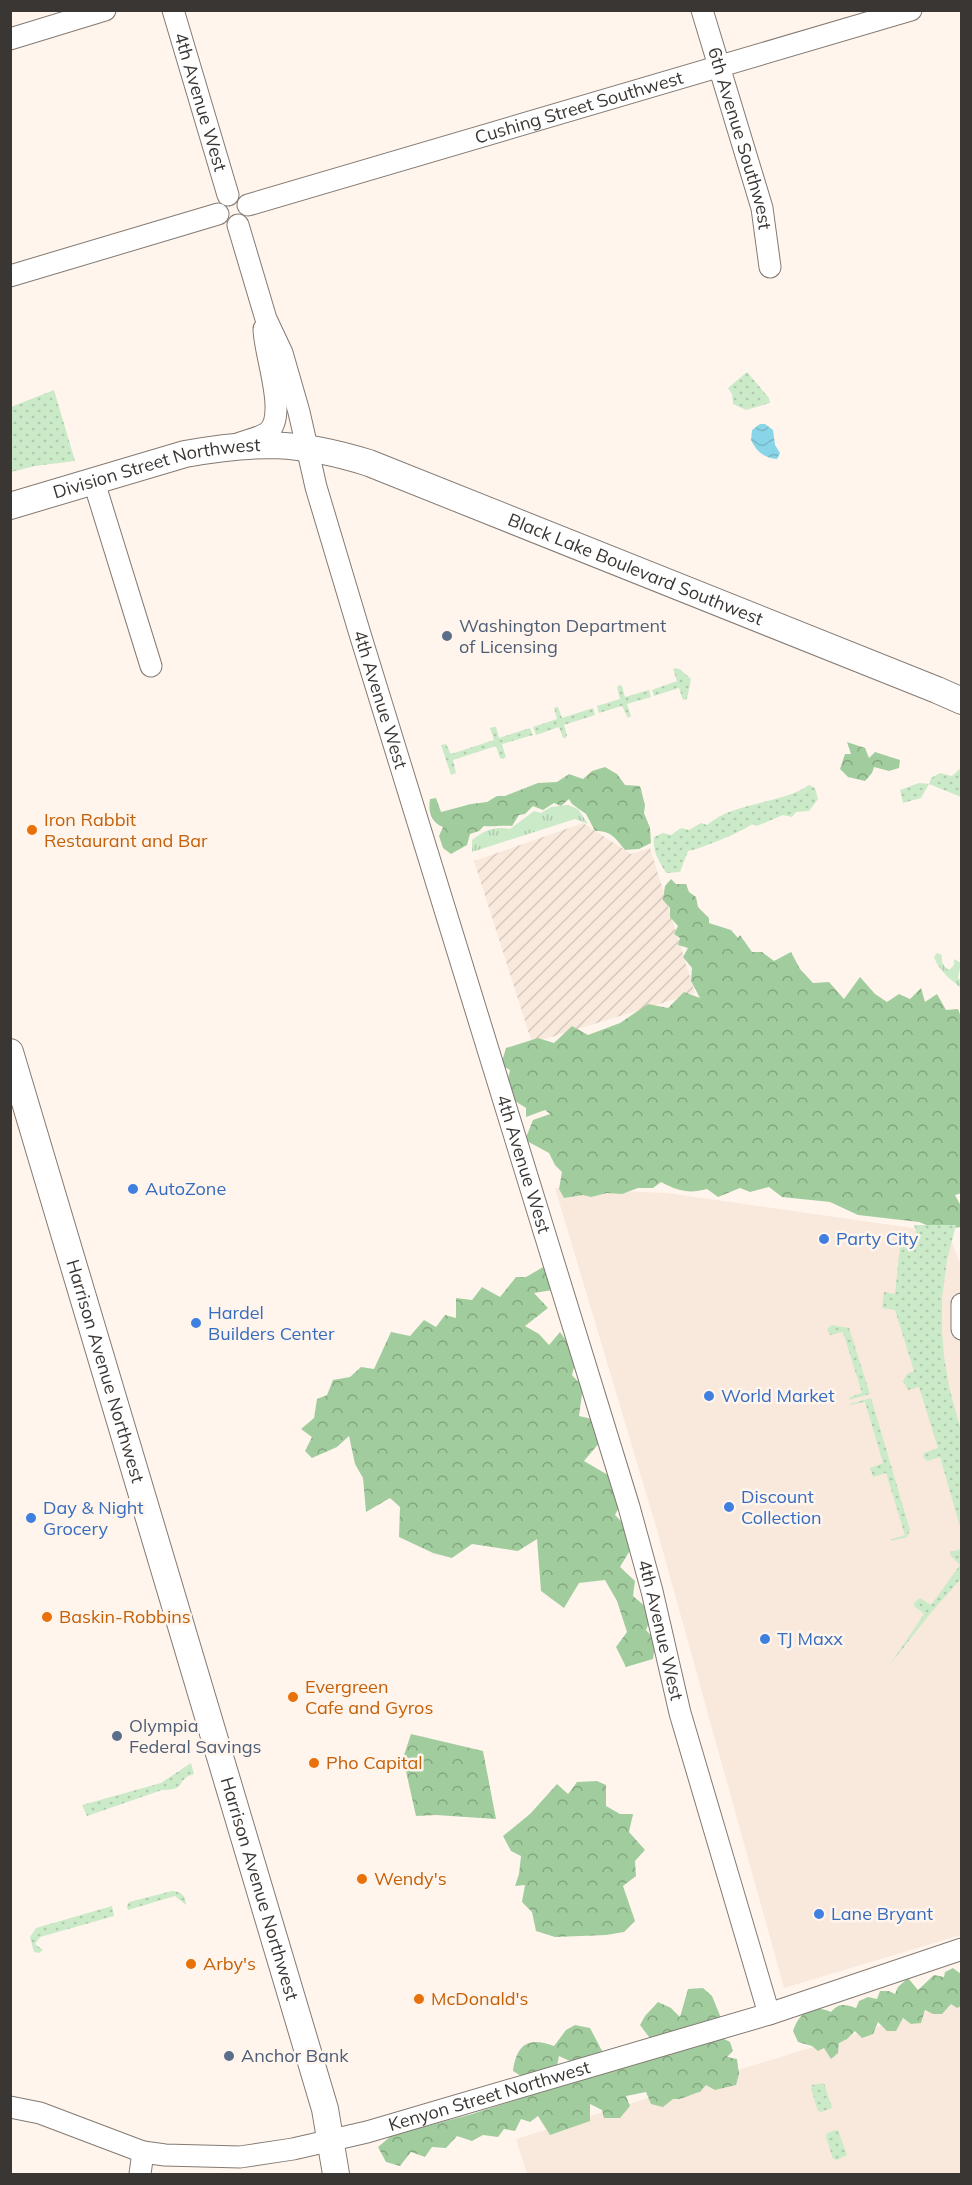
<svg xmlns="http://www.w3.org/2000/svg" width="972" height="2185" viewBox="0 0 972 2185" font-family="Mulish,sans-serif">
<style>
.built{fill:#f9e9dc}
.industrial{fill:url(#industrial-furrows)}
.grass{fill:url(#grass-tufts)}
.forest{fill:url(#forest-crowns)}
.park{fill:url(#park-dots)}
.water{fill:url(#water-waves)}
.lines{fill:none;stroke-linecap:round;stroke-linejoin:round}
.minor-casing{stroke:#837a73;stroke-width:23}
.major-casing{stroke:#837a73;stroke-width:28}
.minor{stroke:#fff;stroke-width:21}
.major{stroke:#fff;stroke-width:26}
.service-dot{fill:#5c6f8a;stroke:#fff5ed;stroke-width:2}
.food-dot{fill:#e8710a;stroke:#fff5ed;stroke-width:2}
.shop-dot{fill:#3f7fe0;stroke:#fff5ed;stroke-width:2}
.labels{text-anchor:middle;stroke-width:5;stroke-linejoin:round;paint-order:stroke}
.street-label{font-size:18px;fill:#3a3633;stroke:#fff5ed}
.service-label{font-size:18px;fill:#4e5e75;stroke:#fff5ed;text-anchor:start}
.food-label{font-size:18px;fill:#c56008;stroke:#fff5ed;text-anchor:start}
.shop-label{font-size:18px;fill:#366cbe;stroke:#fff5ed;text-anchor:start}
</style>
<defs>
<pattern id="industrial-furrows" width="10" height="10" patternUnits="userSpaceOnUse" patternTransform="scale(1.5)"><rect width="10" height="10" fill="#f9e9dc"/><path d="M-1 1l2-2M0 10L10 0M9 11l2-2" fill="none" stroke="#d6c8bd"/></pattern>
<pattern id="grass-tufts" width="24" height="20" patternUnits="userSpaceOnUse" patternTransform="scale(1.5)"><rect width="24" height="20" fill="#caeac8"/><path d="M3 7l-1-3M5 7V3M7 7l1-3M15 17l-1-3M17 17v-4M19 17l1-3" fill="none" stroke="#aec9ac"/></pattern>
<pattern id="forest-crowns" width="20" height="18" patternUnits="userSpaceOnUse" patternTransform="scale(1.5)"><rect width="20" height="18" fill="#a1cd9e"/><path d="M2 6a3 3 0 1 1 6 0M12 15a3 3 0 1 1 6 0" fill="none" stroke="#84a781"/></pattern>
<pattern id="park-dots" width="8" height="8" patternUnits="userSpaceOnUse" patternTransform="scale(1.5)"><rect width="8" height="8" fill="#caeac8"/><path d="M2 2h.1M6 6h.1" fill="none" stroke="#aec9ac" stroke-width="1.8" stroke-linecap="round"/></pattern>
<pattern id="water-waves" width="16" height="10" patternUnits="userSpaceOnUse" patternTransform="scale(1.5)"><rect width="16" height="10" fill="#89d5e8"/><path d="M0 5q4-4 8 0t8 0" fill="none" stroke="#77b7c7"/></pattern>
</defs>
<rect width="100%" height="100%" fill="#fff5ed"/>
<path class="built" d="M555,1188L667,1193L948,1233L962,1268L961,1935L784,1988L657,1530Z
M961,2001V2174H527L516,2139Z"/>
<path class="industrial" d="M583,823L631,854L650,848L695,993L532,1043L474,861Z"/>
<path class="grass" d="M568,805L578,809L588,824L575,819L472,852V840C485,830 494,826 510,829L534,811L541,813L551,807Z
M937,953L942,955C941,962 943,966 949,970L954,965V959L961,963L958,978L961,981V988C950,979 939,971 934,957Z"/>
<path class="forest" d="M847,742L865,748L869,758L875,752L900,760L899,768L889,771L874,767L872,773L865,781L848,777L840,769L845,754H851Z
M605,767L617,774L625,785L640,786L645,805L644,813L650,828L651,843L639,849L625,850C615,838 612,831 595,831L586,814L572,804L569,799L561,806L554,803L543,810L533,806L525,814L519,815L512,826C501,825 494,827 484,826L479,831L470,834L467,845L451,854L443,848L439,836L443,827C431,822 428,812 430,799L436,798L441,812L471,804L487,802L497,796H505L538,783L557,782L569,774L583,779L592,771Z
M671,879L676,884H686L689,892L696,897L698,907L709,918V923L731,930L738,938L740,935L752,952H762L774,961L791,952L800,969L813,983L829,982L844,999L860,977L875,994L887,1002L899,994L910,999L921,988L925,1002L937,994L946,1010L958,1009L962,1020V1193L955,1195L961,1206V1227L939,1230L919,1222L858,1215L830,1202L782,1197L769,1187L750,1192L740,1188L718,1197L707,1189C689,1194 678,1191 661,1182L653,1188H638L622,1194L607,1193L591,1197L583,1195L564,1198L559,1189L562,1172L555,1165L549,1153L525,1140L533,1120L550,1114L545,1110L526,1117V1108L512,1099L506,1088L510,1070L501,1065L506,1048L538,1038L554,1043L572,1026L588,1035L620,1023L648,1004L668,1008L684,992L700,998L691,981L692,968L683,957L688,948L678,945L680,938L674,934L678,926L670,917V908L663,900L665,886Z
M545,1266L553,1290L534,1293L548,1308L525,1326L539,1334L549,1345L560,1332L577,1356L572,1375L583,1387L579,1416L596,1420L600,1442L584,1461L613,1478L621,1503L615,1515L623,1523L632,1547L620,1567L635,1581L633,1596L653,1613L646,1630L656,1641L653,1659L626,1667L616,1647L627,1632L617,1601L605,1580L579,1583L564,1608L541,1591L537,1539L518,1551L472,1544L452,1558L433,1553L399,1537L400,1507L390,1498L366,1512L363,1478L355,1464L349,1436L337,1447L312,1458L305,1451L312,1437L301,1429L314,1418L317,1399L327,1395L333,1380L350,1377L361,1367L374,1369L391,1332L410,1336L424,1320L436,1327L445,1315L456,1318V1298L472,1300L482,1287L500,1297L516,1277H526Z
M411,1734L483,1751L496,1819L436,1815L416,1816L403,1758Z
M597,1781L606,1785V1806L620,1814H633L629,1832L645,1850L635,1861L636,1876L623,1886L635,1921L624,1932L606,1935L555,1937L536,1931L532,1912L522,1902L525,1885L515,1886L519,1874L521,1856L511,1851L503,1836L530,1814L557,1784L568,1794L577,1782Z
M953,1968L961,1974V2006L957,2008L951,2004L942,2014H933L925,2010L921,2023L911,2024L903,2018L896,2031H887L878,2022L873,2034L862,2038L855,2031L847,2039L839,2043L838,2053L831,2059L824,2048L818,2051L812,2046L798,2042L793,2031C799,2013 811,2003 831,2012C839,2003 844,2004 856,2008L859,2001L868,1997L877,1999L880,1991H889L895,1994L898,1987L908,1978L918,1990L934,1975L944,1977L945,1972Z
M703,1988L712,1996L721,2018L714,2034L730,2042L733,2051L727,2057L737,2059L739,2074L736,2085L715,2090L706,2085L700,2092C690,2094 684,2100 673,2099L663,2107L651,2104L646,2092L626,2096L630,2106L620,2118H604L602,2110L590,2104V2121L550,2135L538,2116L530,2122L521,2119L515,2131L504,2129L498,2137L483,2135L472,2141L457,2136L446,2148L432,2147L425,2157L411,2152L400,2166L386,2162L378,2147L391,2136L406,2128L427,2126L472,2114L552,2088L574,2063L559,2056L557,2066L526,2079L513,2071C517,2043 529,2037 554,2046L566,2030L575,2025L590,2028L611,2068L650,2054L649,2037L640,2025L645,2016L658,2002L671,2008L680,2017L688,1989Z"/>
<path class="park" d="M747,372L769,398L770,403L746,410L733,404L732,394L728,388Z
M54,390L75,461L35,466L11,472V407Z
M676,668L681,670L691,679L687,699L683,700L679,688L654,696L652,690L677,681L673,669Z
M620,685L622,686L625,697L649,690L651,697L627,704L631,716L628,718L622,706L599,713L597,706L620,699L617,687Z
M556,707H558L562,718L593,708L595,715L564,725L567,735L566,738H563L559,727L536,735L533,727L557,719L554,708Z
M493,727H496L499,738L530,728L533,735L502,744L506,757L503,759L500,758L496,746L453,760L456,773L451,775L441,745L446,744L451,754L494,740L490,728Z
M961,768V797L929,784L921,798L903,803L900,790L919,783L929,784L931,778L940,773L952,776Z
M809,785L815,788L818,799L809,811L796,812L792,817L783,815L757,826L752,824C746,830 698,850 688,851L680,872L666,873C659,861 652,851 654,837L663,833L671,835L681,828L689,830L701,823L707,825C732,802 783,804 809,785Z
M914,1225H956L947,1260L942,1298V1331L944,1356L949,1387L961,1431V1530L940,1457L927,1461L923,1457L924,1453L938,1448L919,1387L908,1390L903,1381L907,1374L914,1371L895,1310L882,1308L884,1292L895,1294L901,1236L915,1239L916,1230Z
M832,1325L849,1328L870,1394L849,1400L850,1397L862,1393L843,1332L830,1335L827,1329Z
M871,1398L910,1530L907,1537L891,1541L892,1539L905,1535L886,1473L873,1477L870,1468L883,1463L865,1402L851,1405L850,1404Z
M961,1549V1579L933,1610L889,1666L924,1614L914,1606V1603L920,1598L931,1605L960,1565L951,1556L950,1552Z
M191,1763L194,1774C174,1780 189,1790 162,1790L87,1816L82,1805L161,1783Z
M172,1891C181,1891 186,1896 186,1905L175,1896L128,1910L127,1906L129,1902Z
M112,1906L114,1916L40,1937L35,1944L43,1950L39,1953L34,1952L30,1937L36,1928Z
M824,2083L832,2108L821,2112L818,2111L811,2089L812,2085Z
M836,2130H838L847,2155L837,2160L833,2159L826,2137L827,2133Z"/>
<path class="water" d="M760,424H765L773,430L775,445L780,453L777,459C765,459 756,451 751,440L752,430Z"/>
<g class="lines">
<defs>
<g id="minor">
<path id="s1" d="M173,10L228,195"/>
<path id="s2" d="M702,10L762,208L770,267"/>
<path d="M10,39L105,10"/>
<path id="s3" d="M248,205L911,10"/>
<path id="s4" d="M238,225L266,319L282,353L299,412L316,487L360,634L629,1507L652,1591L680,1713L769,2014"/>
<path d="M10,276L218,214"/>
<path d="M240,443C248,440 259,438 267,433C289,417 264,354 264,329"/>
<path d="M94,482L151,666"/>
<path d="M962,1304V1329"/>
<path id="s5" d="M10,2107L40,2113L143,2152L165,2155L240,2157L293,2149L367,2132L769,2014L962,1949"/>
<path d="M140,2174L143,2152"/>
</g>
<g id="major">
<path id="s6" d="M10,506L185,454C256,441 299,441 369,463L937,690L962,701"/>
<path id="s7" d="M10,1052L325,2109L336,2174"/>
</g>
</defs>
<use href="#minor" class="minor-casing"/>
<use href="#major" class="major-casing"/>
<use href="#minor" class="minor"/>
<use href="#major" class="major"/>
</g>
<g class="service-dot">
<circle cx="447" cy="636" r="6"/>
<circle cx="117" cy="1736" r="6"/>
<circle cx="229" cy="2056" r="6"/>
</g>
<g class="food-dot">
<circle cx="32" cy="830" r="6"/>
<circle cx="47" cy="1617" r="6"/>
<circle cx="293" cy="1697" r="6"/>
<circle cx="314" cy="1763" r="6"/>
<circle cx="362" cy="1879" r="6"/>
<circle cx="191" cy="1964" r="6"/>
<circle cx="419" cy="1999" r="6"/>
</g>
<g class="shop-dot">
<circle cx="133" cy="1189" r="6"/>
<circle cx="824" cy="1239" r="6"/>
<circle cx="196" cy="1323" r="6"/>
<circle cx="709" cy="1396" r="6"/>
<circle cx="729" cy="1507" r="6"/>
<circle cx="31" cy="1518" r="6"/>
<circle cx="765" cy="1639" r="6"/>
<circle cx="819" cy="1914" r="6"/>
</g>
<g class="labels">
<g class="street-label">
<text dy="6" stroke="none"><textPath href="#s1" startOffset="96">4th Avenue West</textPath></text>
<text dy="6" stroke="none"><textPath href="#s3" startOffset="345">Cushing Street Southwest</textPath></text>
<text dy="6" stroke="none"><textPath href="#s2" startOffset="134">6th Avenue Southwest</textPath></text>
<text dy="6" stroke="none"><textPath href="#s6" startOffset="152">Division Street Northwest</textPath></text>
<text dy="6" stroke="none"><textPath href="#s6" startOffset="656">Black Lake Boulevard Southwest</textPath></text>
<text dy="6" stroke="none"><textPath href="#s4" startOffset="496">4th Avenue West</textPath></text>
<text dy="6" stroke="none"><textPath href="#s4" startOffset="982">4th Avenue West</textPath></text>
<text dy="6" stroke="none"><textPath href="#s7" startOffset="333">Harrison Avenue Northwest</textPath></text>
<text dy="6" stroke="none"><textPath href="#s4" startOffset="1468">4th Avenue West</textPath></text>
<text dy="6" stroke="none"><textPath href="#s7" startOffset="873">Harrison Avenue Northwest</textPath></text>
<text dy="6" stroke="none"><textPath href="#s5" startOffset="495">Kenyon Street Northwest</textPath></text>
</g>
<g class="service-label">
<text x="459" y="632">Washington Department<tspan x="459" dy="21">of Licensing</tspan></text>
<text x="129" y="1732">Olympia<tspan x="129" dy="21">Federal Savings</tspan></text>
<text x="241" y="2062">Anchor Bank</text>
</g>
<g class="food-label">
<text x="44" y="826">Iron Rabbit<tspan x="44" dy="21">Restaurant and Bar</tspan></text>
<text x="59" y="1623">Baskin-Robbins</text>
<text x="305" y="1693">Evergreen<tspan x="305" dy="21">Cafe and Gyros</tspan></text>
<text x="326" y="1769">Pho Capital</text>
<text x="374" y="1885">Wendy's</text>
<text x="203" y="1970">Arby's</text>
<text x="431" y="2005">McDonald's</text>
</g>
<g class="shop-label">
<text x="145" y="1195">AutoZone</text>
<text x="836" y="1245">Party City</text>
<text x="208" y="1319">Hardel<tspan x="208" dy="21">Builders Center</tspan></text>
<text x="721" y="1402">World Market</text>
<text x="741" y="1503">Discount<tspan x="741" dy="21">Collection</tspan></text>
<text x="43" y="1514">Day &amp; Night<tspan x="43" dy="21">Grocery</tspan></text>
<text x="777" y="1645">TJ Maxx</text>
<text x="831" y="1920">Lane Bryant</text>
</g>
</g>
<rect width="972" height="2185" fill="none" stroke="#3a3633" stroke-width="24"/>
</svg>
